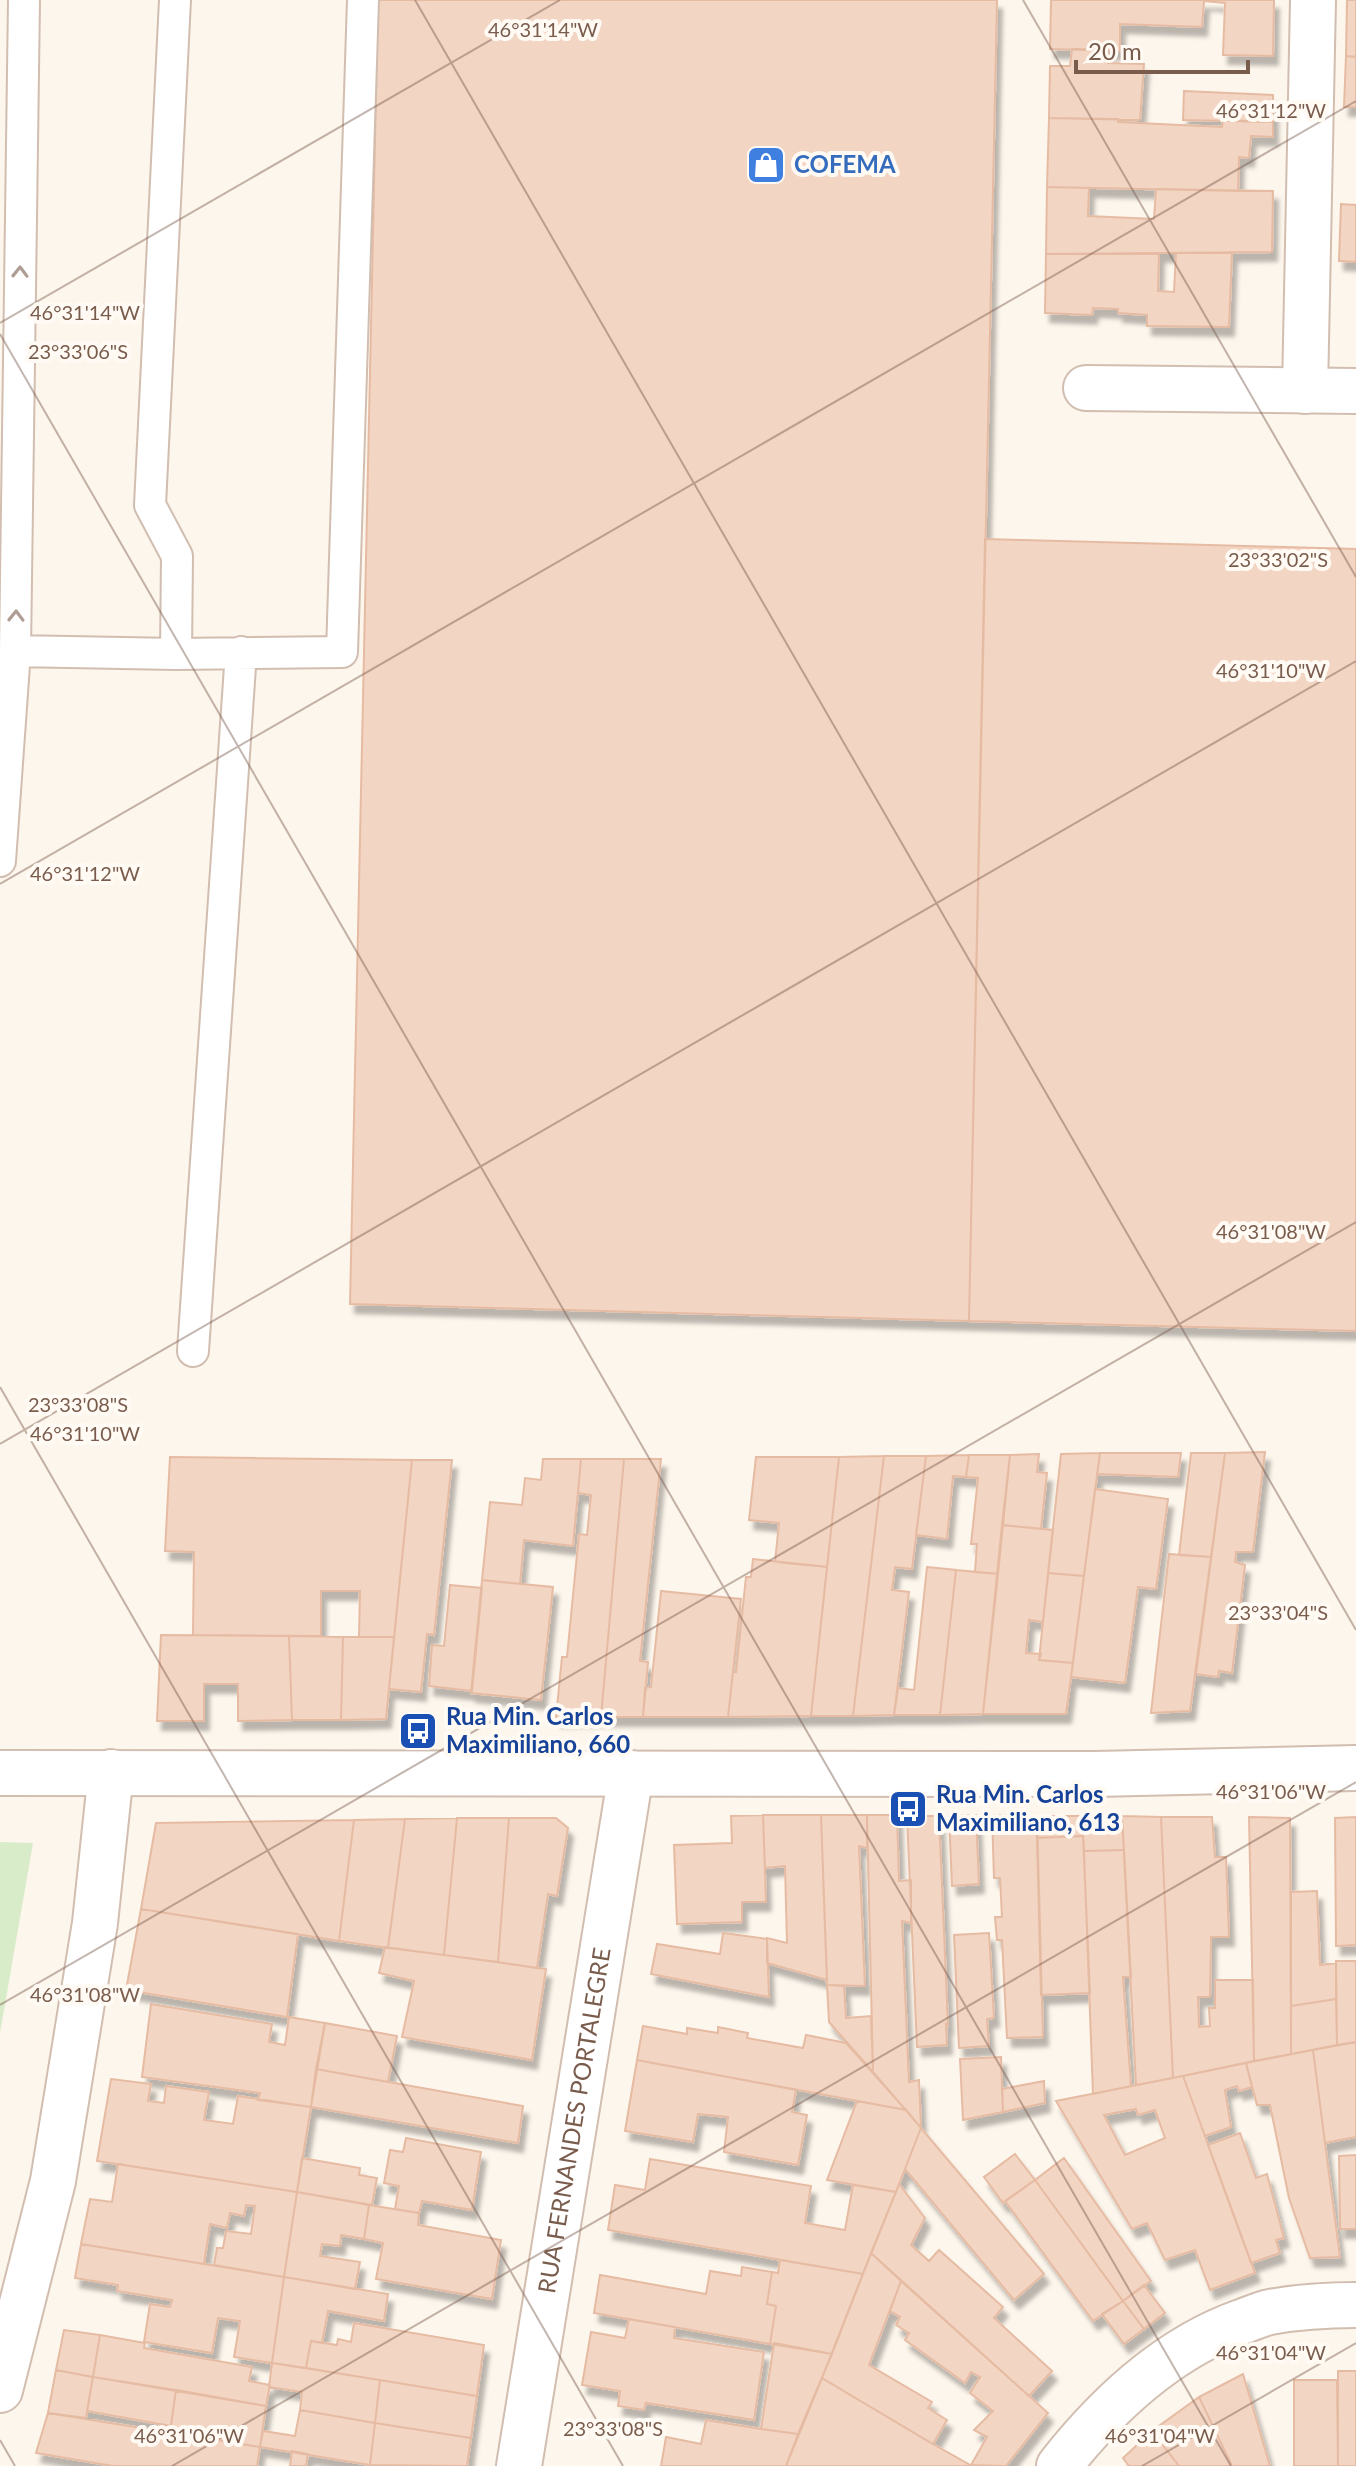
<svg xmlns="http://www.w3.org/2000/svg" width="1356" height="2466" viewBox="0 0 1356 2466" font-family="Lato,sans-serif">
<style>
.green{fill:#d8ecc9}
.building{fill:#f3d5c3;stroke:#e6bba3;stroke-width:2;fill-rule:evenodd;filter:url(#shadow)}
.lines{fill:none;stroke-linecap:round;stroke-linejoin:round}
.lane-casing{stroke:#d1beb0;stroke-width:34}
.street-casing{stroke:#d1beb0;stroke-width:48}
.lane{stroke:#fff;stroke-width:30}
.street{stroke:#fff;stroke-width:44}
.oneway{stroke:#af9d94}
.ticks{fill:none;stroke:#7a5c4d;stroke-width:2;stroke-opacity:0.45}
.labels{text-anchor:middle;stroke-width:8;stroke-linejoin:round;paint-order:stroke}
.shop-label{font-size:24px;font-weight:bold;fill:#366cbe;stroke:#fffaf3;text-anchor:start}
.transit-label{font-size:24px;font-weight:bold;fill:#164399;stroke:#fffaf3;text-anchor:start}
.street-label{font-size:24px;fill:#7a5c4d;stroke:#fffaf3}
.ticks-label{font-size:20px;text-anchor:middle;fill:#7a5c4d;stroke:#fffaf3;stroke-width:8;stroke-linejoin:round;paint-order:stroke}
</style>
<defs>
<filter id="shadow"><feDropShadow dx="5" dy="9" stdDeviation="2" flood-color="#0004"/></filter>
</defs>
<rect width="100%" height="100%" fill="#fdf6ec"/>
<path class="green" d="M0,1842L33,1843L0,2033Z"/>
<path class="building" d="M378,0H997L969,1321L350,1304Z
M1051,0H1274L1273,56L1223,55L1225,3L1204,1L1202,27L1120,24V51L1050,49Z
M1347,0H1356V57L1346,56Z
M1072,49L1108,50V63L1144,64L1140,120L1049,118L1050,66H1070Z
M1346,56L1356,57V107H1344Z
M1184,91L1273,95V122L1183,120Z
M1049,118L1118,119V122L1222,127L1223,120L1273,122V137L1251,136L1249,158L1239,157L1238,191L1047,187Z
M1047,187L1089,188L1088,216L1154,219L1156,189L1273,191L1272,252L1046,254Z
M1341,204L1356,205V262L1339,261Z
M1159,253L1158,291L1174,292L1176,253H1232L1229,327L1147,326V315L1118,313V309L1093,308L1092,315L1045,313L1046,254Z
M985,539L1356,549V1331L969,1321Z
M1265,1452L1253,1552H1236L1235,1562L1245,1565L1232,1673L1219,1671L1218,1677L1196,1674L1225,1453Z
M1100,1453H1181L1178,1477L1097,1474Z
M1100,1453L1084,1576L1048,1573L1061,1454Z
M1191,1453H1225L1211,1557L1179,1555Z
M1039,1454L1037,1472L1047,1473L1041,1529L1002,1525L1010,1455Z
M969,1455L966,1477L953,1476L947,1539L916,1535L926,1456Z
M969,1455H1010L998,1574L975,1572L977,1544H971L978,1478L966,1477Z
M884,1456H926L912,1569L895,1567L892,1590L909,1592L894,1715L853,1716Z
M884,1456L853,1716H811L839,1457Z
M170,1457L412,1460L394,1637H359L360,1591H321V1636L193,1635L194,1552L165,1551Z
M756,1457H839L827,1567L775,1562L779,1523L749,1520Z
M543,1459H581L573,1546L524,1540L520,1584L482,1580L490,1502L522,1505L525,1478L541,1480Z
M581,1459H624L601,1717L556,1718L562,1657H567L579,1534L587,1535L591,1495L578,1493Z
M624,1459H661L640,1661L648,1662L643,1717H601Z
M412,1460H452L434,1635L427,1634L421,1692L389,1689Z
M1095,1489L1168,1499L1156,1589L1138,1587L1125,1683L1071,1677Z
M1002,1525L1053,1530L1043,1622L1029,1620L1026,1653L1041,1654L1039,1660L1073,1663L1066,1714H983Z
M1169,1554L1211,1557L1190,1711L1151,1713Z
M753,1559L827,1567L811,1716L728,1717L733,1672H736L746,1577H751Z
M927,1567L956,1570L940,1715H894L898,1688L914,1690Z
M956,1570L998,1574L983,1714L940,1715Z
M1048,1573L1084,1576L1073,1663L1039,1660Z
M482,1580L553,1587L541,1700L471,1693Z
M450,1585L482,1588L472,1691L429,1686L432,1645L444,1646Z
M661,1591L741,1599L728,1717H643L645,1688L651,1687Z
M161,1635L289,1636L292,1720L238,1721V1684H204V1721H157Z
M289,1636L343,1637L341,1720H292Z
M343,1637H394L386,1719L341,1720Z
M763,1815L766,1902H742V1922L677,1924L674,1845L732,1843L731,1816Z
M763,1815H821L827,1980L767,1963V1938L787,1943L785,1866L765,1868Z
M821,1815H867V1848L859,1846L865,1986L827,1985Z
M867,1815H897L899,1881L911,1880V1923L902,1921L909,2082L919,2080L921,2128L873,2072Z
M949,1815H976L979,1884L952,1886Z
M992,1815L1037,1816L1043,2037L1007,2038L1002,1940H997L995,1917H1002L1000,1878H994Z
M907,1816H939L948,2025L946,2024L947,2045L917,2047Z
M1037,1816H1082L1083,1836L1037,1838Z
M1082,1816H1122L1124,1850L1084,1851Z
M1122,1816L1161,1817L1173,2078L1136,2085Z
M1161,1817H1212L1215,1857H1226L1229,1937H1211L1210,1997H1198L1199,2027L1210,2026L1209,2008H1215V1980H1253L1254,2061L1173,2078Z
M1249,1817L1290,1818L1291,2054L1254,2061Z
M1356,1817V1945L1336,1946L1335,1818Z
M457,1818H509L498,1962L444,1955Z
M457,1818L444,1955L388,1948L405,1819Z
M509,1818H556L568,1828L557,1896L548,1894L537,1968L498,1962Z
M405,1819L388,1948L339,1941L354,1820Z
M354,1820L339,1941L141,1909L156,1823Z
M1083,1836L1090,1993L1041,1995L1037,1838Z
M1124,1850L1131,1977H1123L1131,2086L1093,2094L1084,1851Z
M1317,1891L1320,1965L1336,1963V1999L1291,2006V1892Z
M141,1909L298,1934L287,2017L126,1990Z
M723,1933L767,1939L769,1997L651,1974L657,1944L720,1954Z
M989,1933L994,2018L987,2019L989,2046L959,2048L954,1935Z
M385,1947L546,1969L532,2060L402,2037L414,1981L379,1973Z
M1336,1961H1356V2042L1337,2045Z
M827,1985L844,1986L846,2018L871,2016L873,2072L829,2022Z
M1336,1999L1337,2045L1291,2054V2006Z
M151,2004L272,2024L269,2042L285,2045L289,2017L325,2023L311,2107L258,2100L260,2093L142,2077Z
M325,2023L397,2036L388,2082L316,2069Z
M643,2026L687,2034V2028L718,2033V2027L748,2033L747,2038L803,2048L806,2035L846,2043L906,2110L637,2060Z
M1356,2042V2137L1325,2143L1313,2050Z
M1313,2050L1325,2143L1340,2257L1310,2258L1289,2198L1270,2105H1257L1246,2063Z
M1001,2057L1003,2112L963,2120L960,2059Z
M637,2060L796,2090L792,2112L807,2115L798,2165L724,2152L728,2117L698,2114L693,2142L625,2131Z
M1246,2063L1252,2087L1239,2091L1237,2086L1225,2090L1231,2127L1205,2136L1183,2076Z
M316,2069L523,2106L518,2143L311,2107Z
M1183,2076L1255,2273L1210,2290L1195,2250L1165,2260L1147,2223L1132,2229L1056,2101ZM1136,2109L1138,2115L1155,2110L1165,2138L1125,2155L1104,2115Z
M111,2079L151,2084L148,2101L164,2103L166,2086L209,2092L204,2120L233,2124L238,2096L311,2107L297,2192L97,2161Z
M1044,2081L1045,2103L1003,2112L1002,2089Z
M857,2101L906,2110L921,2128L896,2192L827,2180Z
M921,2128L1044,2274L1014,2300L905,2169Z
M1240,2133L1256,2178L1267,2174L1284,2238L1276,2240L1280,2253L1251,2263L1208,2145Z
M406,2138L481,2152L472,2210L422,2201L419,2213L395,2209L399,2186L384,2183L390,2150L403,2152Z
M1015,2154L1035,2180L1003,2203L984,2177Z
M1356,2155V2229H1340L1339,2156Z
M302,2158L360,2168L359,2175L377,2178L372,2205L297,2192Z
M1064,2158L1151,2281L1123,2301L1035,2180Z
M650,2159L811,2186L805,2223L845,2230L853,2185L896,2192L863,2274L608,2230L615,2185L645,2190Z
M118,2164L297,2192L284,2277L214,2265L217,2248H223L226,2231L251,2234L255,2206L246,2205L244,2216L230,2213L227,2228L210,2224L204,2264L81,2244L90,2199L112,2202Z
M1035,2180L1123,2301L1093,2321L1005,2201Z
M899,2184L925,2218L911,2245L929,2261L939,2250L1003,2307L994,2318L1052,2371L1029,2396L871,2253Z
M297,2192L369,2205L364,2239L341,2235L340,2246L322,2244L320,2256L360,2262L355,2289L284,2277Z
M369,2205L419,2213L418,2225L501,2240L492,2299L376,2279L383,2243L364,2239Z
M81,2244L284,2277L272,2363L234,2357L240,2321L218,2318L212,2353L144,2342L150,2304L170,2307L172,2300L117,2291L118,2285L75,2278Z
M871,2253L901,2281L869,2365L932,2402L928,2408L947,2420L933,2444L822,2378Z
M780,2260L863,2274L832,2354L770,2344L776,2306L767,2304L772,2272L778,2273Z
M742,2267L772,2272L767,2304L776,2306L770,2344L594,2313L600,2275L706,2294L710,2271L741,2276Z
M284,2277L388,2294L384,2321L328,2311L322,2343L311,2341L306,2368L272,2363Z
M901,2281L1048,2413L1006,2466L971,2465L987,2437L974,2430L993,2411L970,2393L980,2377L971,2372L965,2383L905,2340L909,2333L896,2325L900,2317L890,2311Z
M1144,2285L1165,2313L1144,2329L1123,2301Z
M1123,2301L1144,2329L1124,2344L1102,2314Z
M629,2319L675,2327L674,2338L764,2352L754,2420L646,2403L644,2410L618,2406L620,2391L582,2385L591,2332L625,2338Z
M354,2323L484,2345L477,2396L306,2368L311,2341L337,2345L338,2339L351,2342Z
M64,2330L100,2335L93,2377L56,2370Z
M100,2335L145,2343L144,2348L252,2367L249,2381L270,2385L266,2406L93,2377Z
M774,2343L832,2354L798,2434L761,2429Z
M272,2363L380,2380L375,2423L300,2410L302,2392L269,2387Z
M56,2370L93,2377L86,2418L48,2413Z
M1338,2371H1356V2466H1338Z
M1243,2374L1270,2466H1232L1199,2397Z
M93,2377L176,2390L171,2426L87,2411Z
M822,2378L933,2444L972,2466H786Z
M380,2380L477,2396L471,2438L375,2423Z
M1294,2380H1337L1338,2466H1294Z
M176,2390L266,2406L260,2447L170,2432Z
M1199,2397L1232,2466H1179L1152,2431Z
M300,2410L375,2423L370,2465L260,2447L263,2431L295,2436Z
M48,2413L260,2447L257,2466H113L36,2453Z
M706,2420L761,2429L798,2434L786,2466H661L666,2437L701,2444Z
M375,2423L471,2438L467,2466L370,2465Z
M1152,2431L1179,2466H1129L1123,2458Z
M292,2451L308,2454L306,2466H290Z"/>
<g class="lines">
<defs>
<path id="lane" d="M175,0L150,505L177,556L176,654
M15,651L176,654L342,652L363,0
M0,861L15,651L24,0
M193,1351L241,652"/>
<g id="street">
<path d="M1086,388L1356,391"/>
<path d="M1305,391L1313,0"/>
<path d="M0,1773L1095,1774L1356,1768"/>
<path d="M0,2390L53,2181L95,1923L111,1772"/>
<path id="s1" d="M519,2466L631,1773"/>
<path d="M1059,2466C1107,2405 1166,2349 1241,2322C1250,2319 1260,2314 1270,2312C1297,2307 1328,2305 1356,2305"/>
</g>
</defs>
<use href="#lane" class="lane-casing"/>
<use href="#street" class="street-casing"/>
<use href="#lane" class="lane"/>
<use href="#street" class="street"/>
</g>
<defs><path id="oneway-chevron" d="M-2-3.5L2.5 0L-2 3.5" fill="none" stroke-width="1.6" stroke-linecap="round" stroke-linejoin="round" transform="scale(2)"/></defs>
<g class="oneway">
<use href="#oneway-chevron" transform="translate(20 272) rotate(-89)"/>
<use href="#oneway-chevron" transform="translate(16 616) rotate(-89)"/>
</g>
<path class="ticks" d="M415,0L1356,1630M1023,0L1356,577M0,323L560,0M0,334L1231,2466M0,884L1356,101M0,1387L623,2466M0,1444L1356,661M0,2005L1356,1222M0,2440L15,2466M172,2466L1356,1782M1142,2466L1356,2343"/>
<defs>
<symbol id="shop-square" viewBox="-11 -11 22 22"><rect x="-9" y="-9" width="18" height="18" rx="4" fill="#3f7fe0" stroke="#fffaf3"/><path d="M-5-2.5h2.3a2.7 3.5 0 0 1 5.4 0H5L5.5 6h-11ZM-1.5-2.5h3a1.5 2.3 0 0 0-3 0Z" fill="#fff"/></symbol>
<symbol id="bus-square" viewBox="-11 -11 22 22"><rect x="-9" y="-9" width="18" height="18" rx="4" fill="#1a4fb4" stroke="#fffaf3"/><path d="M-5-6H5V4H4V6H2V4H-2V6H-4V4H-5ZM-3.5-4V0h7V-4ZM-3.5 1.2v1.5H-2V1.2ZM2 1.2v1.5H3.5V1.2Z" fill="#fff"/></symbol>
</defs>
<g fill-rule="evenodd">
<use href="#shop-square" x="744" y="143" width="44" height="44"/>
<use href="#bus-square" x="396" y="1709" width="44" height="44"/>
<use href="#bus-square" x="886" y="1787" width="44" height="44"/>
</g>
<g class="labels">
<g class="shop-label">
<text x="794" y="173">COFEMA</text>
</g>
<g class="transit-label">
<text x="446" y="1725">Rua Min. Carlos<tspan x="446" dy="28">Maximiliano, 660</tspan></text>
<text x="936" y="1803">Rua Min. Carlos<tspan x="936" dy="28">Maximiliano, 613</tspan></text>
</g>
<g class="street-label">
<text dy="8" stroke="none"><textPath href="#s1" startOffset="350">RUA FERNANDES PORTALEGRE</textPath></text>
</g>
</g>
<g class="ticks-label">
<text x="543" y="37">46°31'14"W</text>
<text x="1271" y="118">46°31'12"W</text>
<text x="85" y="320">46°31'14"W</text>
<text x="78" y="359">23°33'06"S</text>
<text x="1278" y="567">23°33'02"S</text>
<text x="1271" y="678">46°31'10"W</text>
<text x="85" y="881">46°31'12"W</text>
<text x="1271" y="1239">46°31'08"W</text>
<text x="78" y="1412">23°33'08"S</text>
<text x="85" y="1441">46°31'10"W</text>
<text x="1278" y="1620">23°33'04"S</text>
<text x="1271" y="1799">46°31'06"W</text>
<text x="85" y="2002">46°31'08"W</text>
<text x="1271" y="2360">46°31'04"W</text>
<text x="613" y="2436">23°33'08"S</text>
<text x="189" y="2443">46°31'06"W</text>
<text x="1160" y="2443">46°31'04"W</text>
</g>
<path d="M1076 60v12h172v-12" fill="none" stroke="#7a5c4d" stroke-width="4"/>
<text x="1088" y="60" font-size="24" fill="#7a5c4d" stroke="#fffaf3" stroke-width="6" paint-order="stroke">20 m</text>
</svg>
